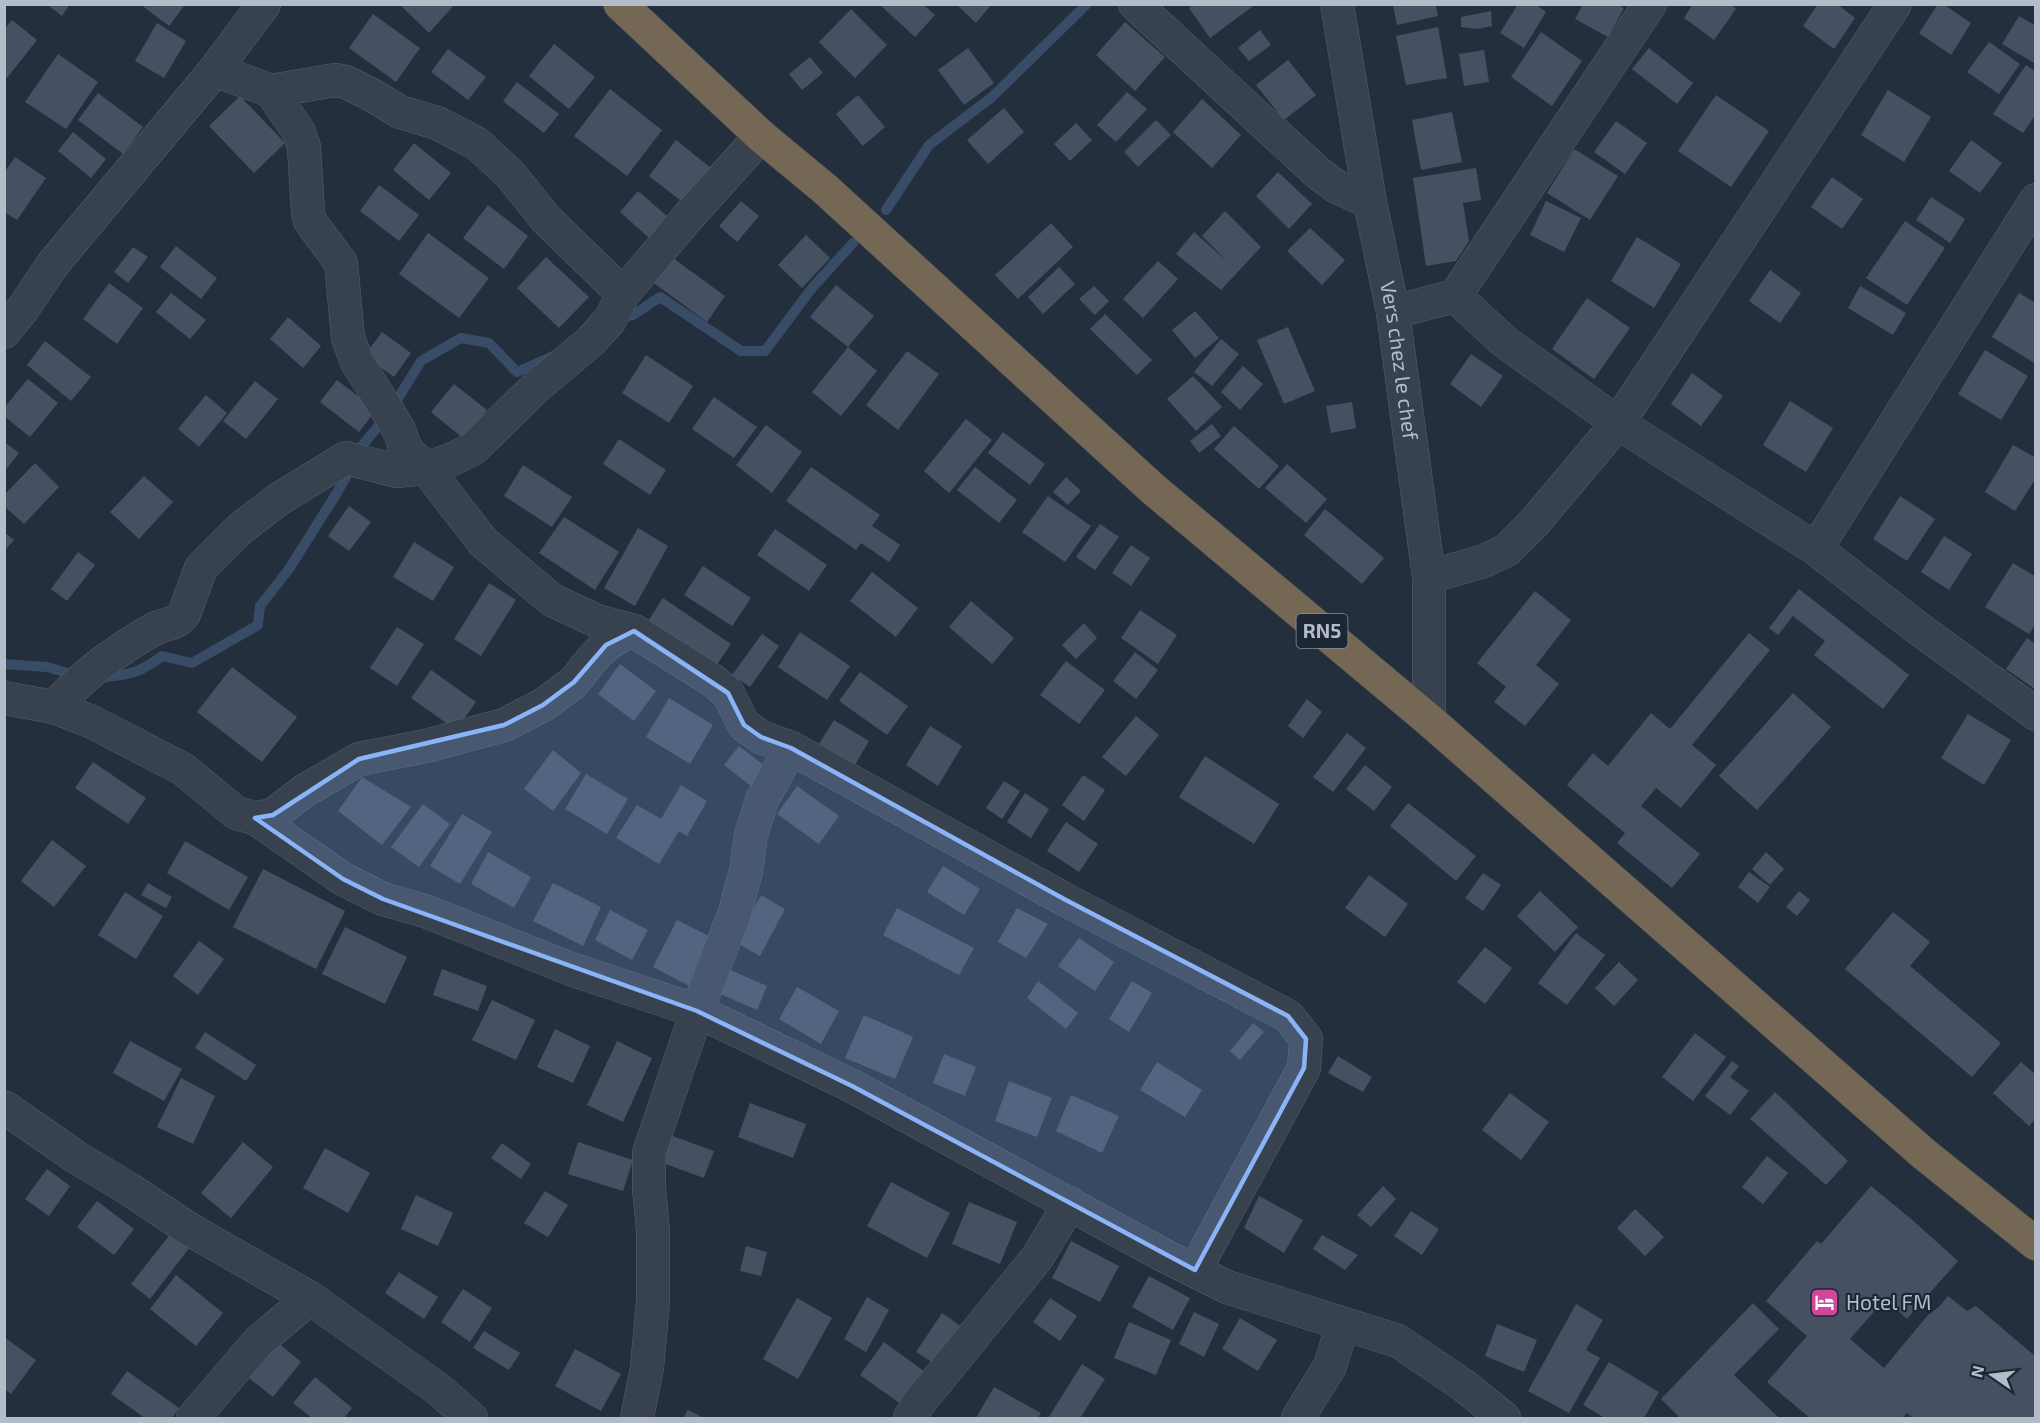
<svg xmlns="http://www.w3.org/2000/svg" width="2040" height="1423" viewBox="0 0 2040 1423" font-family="'Exo 2',sans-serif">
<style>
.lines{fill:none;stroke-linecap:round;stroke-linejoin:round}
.stream{stroke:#394c67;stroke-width:10}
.building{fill:#455162}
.street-casing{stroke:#565f6c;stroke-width:34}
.highway-casing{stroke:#434c59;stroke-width:34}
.street{stroke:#38414e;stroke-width:33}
.highway{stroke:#746855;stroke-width:33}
.marked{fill:#8ab4f8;fill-opacity:0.2;stroke:#8ab4f8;stroke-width:4.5;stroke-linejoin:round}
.labels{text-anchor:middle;stroke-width:4.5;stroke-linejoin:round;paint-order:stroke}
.shield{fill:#1d2633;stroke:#878f9c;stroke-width:1.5}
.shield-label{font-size:20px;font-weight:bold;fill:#b4bcc9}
.street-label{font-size:21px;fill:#b4bcc9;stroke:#1d2633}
.poi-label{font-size:21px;fill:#b4bcc9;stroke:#1d2633;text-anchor:start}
</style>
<rect width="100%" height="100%" fill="#242f3e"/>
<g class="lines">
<path class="stream" d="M886,210L929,145L992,97L1087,4
M618,318L633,315L660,297L741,351H765L812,288L853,243
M4,664L47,667L78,676
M99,677C127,676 140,673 162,656L192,663L258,625L260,606L289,569L338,491L352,466L356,453L389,413L421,361L461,338L489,343L517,372L553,356"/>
</g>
<path class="building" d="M46,4H70L62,16Z
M140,4H182L184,6L169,26Z
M399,4H455L429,33Z
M879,4H923L935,15L915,37Z
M956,4H992L976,23Z
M1194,4H1256L1210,38L1189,8Z
M1518,4H1535L1546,12L1524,48L1500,33Z
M1583,4H1617L1624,8L1608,37L1575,19Z
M1693,4H1730L1736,9L1714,40L1684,18Z
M1818,4H1837L1855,18L1834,49L1803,26Z
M1938,4H1943L1971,23L1951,55L1919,33Z
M1393,5H1436L1438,16L1397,25Z
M851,9L887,45L855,78L819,42Z
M1491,11L1492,26L1478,29L1461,27V17Z
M373,14L420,48L396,82L349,48Z
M2019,16L2036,26V64L2002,44Z
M12,20L37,40L7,78L4,75V29Z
M1125,22L1165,57L1135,91L1096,55Z
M157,23L186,41L164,78L135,61Z
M1438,27L1447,78L1406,85L1396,36Z
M1260,30L1271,45L1249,61L1238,48Z
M1541,32L1582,61L1552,106L1511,77Z
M1989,42L2020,64L1999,94L1967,72Z
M554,44L595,77L569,109L529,76Z
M968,48L994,83L964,105L938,70Z
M1649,48L1693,83L1677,104L1632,69Z
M448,49L486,77L468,100L431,72Z
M1484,50L1489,82L1464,86L1459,54Z
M58,54L98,82L66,129L25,102Z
M810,57L823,73L802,90L789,74Z
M1288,60L1316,95L1284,120L1256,85Z
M2026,65L2036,72V114L2023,133L1993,114Z
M517,82L559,114L544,133L503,101Z
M610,89L662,130L627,176L574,136Z
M1888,90L1931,117L1904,162L1861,135Z
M1127,92L1147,109L1116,142L1097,125Z
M98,93L143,127L123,154L78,120Z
M858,95L885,127L863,146L836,114Z
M1716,95L1769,131L1731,187L1678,151Z
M240,96L285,143L254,173L209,126Z
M1202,99L1241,135L1212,168L1173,132Z
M1004,108L1024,132L988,164L967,140Z
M1452,112L1462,162L1421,170L1412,120Z
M1156,120L1171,135L1138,167L1124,152Z
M1616,121L1647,143L1625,174L1594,152Z
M1076,123L1092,140L1070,161L1054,144Z
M73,132L106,159L91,178L58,151Z
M676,140L716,172L689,207L649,176Z
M1971,140L2002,163L1980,193L1949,171Z
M414,143L451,173L429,200L393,170Z
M1574,149L1618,176L1590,220L1547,193Z
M15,157L46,178L17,220L4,212V173Z
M1476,168L1481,200L1463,203L1469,241L1456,261L1426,266L1413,178Z
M1278,172L1312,204L1289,229L1256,196Z
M1832,177L1863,199L1842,229L1811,207Z
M379,185L419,215L399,241L360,211Z
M638,191L675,223L656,244L620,212Z
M1931,197L1965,219L1950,243L1916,220Z
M741,201L759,216L737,242L719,226Z
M1546,201L1581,218L1564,252L1530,235Z
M488,205L528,236L504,269L463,238Z
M1225,211L1261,247L1221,290L1176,254L1194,232L1228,262L1202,236Z
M1905,221L1945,248L1907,305L1866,278Z
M1051,223L1073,247L1018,299L995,275Z
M1310,228L1345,260L1322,285L1287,251Z
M428,233L489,278L459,318L399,274Z
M806,235L830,258L802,288L778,265Z
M1637,237L1681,264L1654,308L1611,281Z
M176,246L217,278L201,299L160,267Z
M133,247L148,257L128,283L114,272Z
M666,253L725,296L707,322L647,278Z
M546,257L589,297L559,328L517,288Z
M1158,261L1178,279L1143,318L1123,299Z
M1059,267L1075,284L1043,314L1028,297Z
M1770,270L1801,293L1780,323L1749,301Z
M109,283L143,308L117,344L83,319Z
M836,285L874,316L848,347L810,317Z
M1094,286L1109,301L1095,315L1079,299Z
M1860,286L1906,313L1893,335L1848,308Z
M171,293L206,320L190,339L156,312Z
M2019,293L2036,303V364L1992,337Z
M1587,298L1630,328L1594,379L1552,349Z
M1195,311L1219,338L1195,358L1172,330Z
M1105,314L1152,360L1137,375L1090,329Z
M288,317L321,346L303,368L270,339Z
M1288,327L1315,391L1284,404L1257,340Z
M382,332L411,353L394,377L364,356Z
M1221,339L1239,354L1212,386L1194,372Z
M45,341L91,377L71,401L27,365Z
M848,347L877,371L841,416L812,392Z
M1985,350L2028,376L2001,420L1958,394Z
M907,351L939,374L898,430L866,405Z
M1471,354L1503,376L1481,407L1450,384Z
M646,355L693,386L669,423L622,393Z
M1243,366L1263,384L1240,410L1221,392Z
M1692,373L1723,396L1701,426L1671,404Z
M1193,376L1222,407L1196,431L1167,399Z
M28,379L58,403L30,437L4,416V408Z
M337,380L376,410L359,432L320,402Z
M255,381L278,399L246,439L223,421Z
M454,384L487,410L464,439L431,412Z
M206,395L227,413L199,447L178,429Z
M714,397L757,427L734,458L692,429Z
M1790,401L1833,428L1806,472L1763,445Z
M1352,402L1356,428L1331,433L1326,406Z
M966,419L992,440L949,493L924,471Z
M1212,424L1221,436L1199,453L1190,441Z
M766,425L802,452L772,493L736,465Z
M1234,426L1279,466L1259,489L1214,449Z
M1003,432L1045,464L1030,485L988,453Z
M619,439L666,470L650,495L603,464Z
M4,442L19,453L4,472Z
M2013,445L2036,458V478L2015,511L1985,492Z
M35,463L59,487L24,524L4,506V495Z
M1287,464L1327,499L1306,523L1265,488Z
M523,465L572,497L552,527L504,496Z
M811,467L880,515L872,526L900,545L889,562L861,543L856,550L786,501Z
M975,467L1017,500L999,523L957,490Z
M144,476L173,502L139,539L110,512Z
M1066,477L1081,491L1068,505L1053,492Z
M1048,496L1091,526L1065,562L1022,532Z
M1900,496L1935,519L1907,561L1873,539Z
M349,506L371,522L349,551L328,536Z
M1325,509L1384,558L1362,584L1304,535Z
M564,517L619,552L595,590L539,553Z
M1100,524L1119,537L1095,570L1076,557Z
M638,528L668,546L635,606L604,588Z
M775,529L827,565L809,591L757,555Z
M4,532L14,540L4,551Z
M1944,536L1972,554L1949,590L1921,572Z
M414,542L454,567L433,601L393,577Z
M1131,545L1150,558L1131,586L1112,573Z
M78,552L95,565L67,601L51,589Z
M2013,563L2036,577V623L2029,634L1985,607Z
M703,566L751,598L732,626L684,595Z
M872,572L918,608L896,637L850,601Z
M489,583L516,600L481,656L454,639Z
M1799,589L1909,675L1883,709L1814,655L1825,641L1793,616L1778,635L1769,628Z
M1535,591L1571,620L1536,665L1559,684L1525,726L1494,702L1506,687L1477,663Z
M663,598L731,644L711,673L644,627Z
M971,601L1014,638L992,664L949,627Z
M1140,610L1177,635L1158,664L1121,638Z
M1084,623L1097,638L1076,659L1062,645Z
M397,627L424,644L397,686L370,668Z
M800,632L850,666L827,700L778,667Z
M1749,633L1770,650L1692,745L1716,765L1681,808L1656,788L1641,806L1700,854L1672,888L1617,843L1625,833L1567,785L1593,753L1608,766L1651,713L1670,729Z
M762,634L779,646L750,687L732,675Z
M2027,638L2036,644V690L2006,669Z
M1135,652L1158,670L1136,699L1113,681Z
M1066,661L1105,690L1079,724L1040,695Z
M620,664L656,691L634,721L598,694Z
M232,667L297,717L262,762L197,712Z
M431,670L476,702L456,730L411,698Z
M860,672L908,706L887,735L839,701Z
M1793,693L1831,727L1757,810L1719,776Z
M669,698L713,725L690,764L646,737Z
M1307,699L1322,712L1303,738L1288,726Z
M1968,714L2011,740L1984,785L1941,758Z
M1136,716L1159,735L1126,776L1102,757Z
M834,720L869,741L855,765L819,744Z
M930,726L962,746L938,786L906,765Z
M1347,733L1366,748L1333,792L1313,777Z
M739,746L770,770L756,790L724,765Z
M553,750L581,773L553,811L524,789Z
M1205,756L1279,804L1254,844L1179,797Z
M93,762L146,798L128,824L75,788Z
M1365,765L1392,787L1374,811L1346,789Z
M586,774L628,799L607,834L565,809Z
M1083,775L1105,790L1084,821L1062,805Z
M362,777L411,807L382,845L338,811Z
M1004,781L1020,791L1002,819L986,808Z
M681,785L707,801L687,836L679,831L659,864L616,838L637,805L661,819Z
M797,786L839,816L819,844L777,814Z
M1025,793L1049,809L1031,838L1007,822Z
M1408,803L1476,856L1456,881L1390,826Z
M423,804L450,824L419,867L391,847Z
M462,814L492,832L460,884L430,866Z
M1066,822L1098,844L1079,872L1047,851Z
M52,840L86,866L54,907L21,881Z
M185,841L248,877L229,910L167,873Z
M488,852L531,877L514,908L471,884Z
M1766,852L1784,869L1770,885L1752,869Z
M943,866L980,889L964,915L927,892Z
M263,869L345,911L316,969L233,927Z
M1749,872L1770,887L1758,903L1738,887Z
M1483,873L1501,885L1483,911L1465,898Z
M1369,875L1408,904L1385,937L1345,908Z
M148,883L172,897L166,908L141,895Z
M553,883L601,907L583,946L533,921Z
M1540,891L1578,927L1555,952L1517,916Z
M1799,891L1810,900L1797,916L1786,907Z
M125,892L163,916L136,959L98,935Z
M761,895L785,909L760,956L735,942Z
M897,908L974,948L959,975L883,935Z
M1017,908L1048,924L1026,958L998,942Z
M610,910L648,930L632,960L595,940Z
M1893,912L1930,942L1910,966L2001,1043L1972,1077L1845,969Z
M677,920L719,941L695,989L653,967Z
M345,927L407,957L385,1004L322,974Z
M1576,933L1605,955L1567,1005L1538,983Z
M1079,938L1114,962L1095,991L1058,966Z
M199,941L224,959L198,995L173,976Z
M1485,947L1512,968L1485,1004L1457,982Z
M1619,962L1638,980L1614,1006L1595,988Z
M442,969L487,986L478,1011L433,995Z
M728,969L767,986L757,1010L718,993Z
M1038,981L1078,1013L1066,1029L1027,998Z
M1132,981L1152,993L1129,1032L1109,1019Z
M797,987L839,1011L821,1044L779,1019Z
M492,1000L535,1020L516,1060L472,1040Z
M864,1015L913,1037L895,1079L845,1058Z
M1253,1023L1264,1032L1240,1060L1230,1051Z
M555,1029L590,1046L573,1083L537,1067Z
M205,1032L256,1065L246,1081L195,1048Z
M1695,1033L1726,1057L1693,1101L1662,1077Z
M130,1041L182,1069L164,1101L113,1073Z
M617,1041L652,1058L623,1122L587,1105Z
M944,1054L976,1067L965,1096L933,1083Z
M1338,1056L1372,1077L1363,1092L1328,1073Z
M1732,1061L1739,1066L1730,1077L1749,1091L1730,1115L1705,1096Z
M1157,1062L1202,1090L1185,1117L1140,1090Z
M2021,1062L2036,1075V1118L2029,1126L1993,1093Z
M181,1078L215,1096L193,1144L157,1127Z
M1009,1081L1052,1098L1037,1137L995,1121Z
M1775,1092L1848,1161L1826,1185L1750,1119Z
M1510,1093L1549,1122L1521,1160L1482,1130Z
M1071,1095L1119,1116L1102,1153L1056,1131Z
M750,1103L806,1124L793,1158L738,1137Z
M667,1134L714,1151L704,1178L657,1161Z
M243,1142L273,1167L231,1218L201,1193Z
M578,1142L633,1160L623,1191L568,1174Z
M502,1143L531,1164L521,1179L491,1158Z
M325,1148L370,1173L348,1213L303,1188Z
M1767,1156L1788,1173L1763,1204L1742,1187Z
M47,1169L70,1186L49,1216L25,1199Z
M891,1182L950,1213L927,1258L867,1226Z
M1383,1186L1396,1199L1371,1227L1357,1215Z
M1871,1186L1910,1218L1958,1261L1907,1319L1885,1299L1850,1339L1884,1368L1928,1315L1939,1307L1948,1296L1967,1311L1976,1306L2036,1357V1418H1913L1907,1413L1902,1418H1810L1767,1382L1807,1336L1766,1301L1817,1241L1821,1244Z
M545,1191L568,1205L548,1237L524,1223Z
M416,1195L453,1213L438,1246L401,1229Z
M1259,1196L1303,1220L1284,1253L1244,1228Z
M97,1201L134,1229L114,1255L77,1227Z
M969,1202L1017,1222L1000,1264L952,1244Z
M1635,1209L1664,1237L1645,1256L1617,1228Z
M1411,1211L1439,1229L1422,1255L1394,1236Z
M172,1232L190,1247L150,1299L131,1284Z
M1322,1235L1358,1255L1345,1270L1313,1249Z
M1071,1241L1119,1266L1100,1302L1052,1278Z
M746,1246L767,1252L761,1276L740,1271Z
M399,1272L438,1297L424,1319L385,1293Z
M176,1275L223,1313L196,1346L150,1309Z
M1149,1276L1190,1298L1173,1330L1132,1307Z
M463,1289L492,1308L470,1342L441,1322Z
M867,1297L889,1310L866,1352L844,1339Z
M797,1298L832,1318L798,1379L763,1359Z
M1050,1298L1077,1316L1060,1341L1033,1322Z
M1753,1303L1779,1329L1734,1375L1779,1418H1680L1661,1399Z
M1576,1304L1603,1320L1586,1350L1600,1358L1569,1413L1528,1391Z
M1194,1312L1219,1324L1204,1357L1179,1344Z
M942,1313L968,1331L943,1369L916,1352Z
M1240,1318L1277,1340L1258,1371L1222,1349Z
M1129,1322L1171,1340L1156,1375L1114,1358Z
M1497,1324L1537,1340L1524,1372L1485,1356Z
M484,1331L520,1353L509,1370L473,1348Z
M4,1337L36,1360L11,1394L4,1389Z
M277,1342L301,1362L273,1397L249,1378Z
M884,1342L928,1374L905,1407L860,1375Z
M575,1349L621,1374L601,1411L555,1386Z
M1609,1362L1659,1392L1644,1418H1605L1583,1405Z
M1082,1364L1105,1379L1080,1418H1048Z
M127,1371L179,1408L172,1418H145L111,1394Z
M315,1377L352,1408L344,1418H312L293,1403Z
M994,1387L1041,1413L1038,1418H976Z
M688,1410L704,1418H683Z"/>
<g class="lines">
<defs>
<g id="street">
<path d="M1135,4L1318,173L1337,187L1370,202"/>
<path id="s1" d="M1337,4L1370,202L1393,312L1429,577V720"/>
<path d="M215,70L271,91L299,132L304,147L308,213L310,221L341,263L348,338L357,362L389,413L400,432L404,445L410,454L426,468L483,542L552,600L597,621L634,631"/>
<path d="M271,91L335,80L346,82L372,95L400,112L437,123L476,143L510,174L546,219L623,294"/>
<path d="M1455,296L1650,4"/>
<path d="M1393,312L1455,296L1505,342L1618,423L1816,549L1919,629L2036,714"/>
<path d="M4,332L22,310L53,264L215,70L264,4"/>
<path d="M1816,549L2036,200"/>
<path d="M1429,577L1484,561L1507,550L1533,524L1618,423L1895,4"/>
<path d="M4,698L54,707L92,722L183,769L236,813L255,818L273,815L304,791L359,759L426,746L504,725L543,705L574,682L592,659L606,645L621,635L634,631L712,680L728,693L744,725L761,737L791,748L1064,899L1288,1016L1306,1039L1304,1068L1195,1270"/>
<path d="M54,707C73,687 93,668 116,653C129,644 143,635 156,628C167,623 176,625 184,614L201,568L241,528L279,499L346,458L397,471L426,468L448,461L473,449L535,388L591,341L610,320L623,294L688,217L761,136"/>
<path d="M255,818L343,879L383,899L425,911L571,969L697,1011L852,1086L1163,1255L1227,1287L1398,1341L1463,1385L1504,1418"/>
<path d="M4,1107L76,1157L129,1189L189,1229L310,1298L258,1342L193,1418"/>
<path d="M310,1298L438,1389L471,1418"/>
<path d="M637,1418L647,1368L653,1301V1231L649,1188V1153L697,1011L735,912L746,871L751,835L762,800L791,748"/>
<path d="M910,1418L918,1404L1037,1258L1070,1203"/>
<path d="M1298,1418L1330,1366L1343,1324"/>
</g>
<path id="highway" d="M620,4L761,136L825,189L1153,489L1429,720L1924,1154L2036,1244"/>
</defs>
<use href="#street" class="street-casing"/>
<use href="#highway" class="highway-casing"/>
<use href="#street" class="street"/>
<use href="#highway" class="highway"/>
</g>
<path class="marked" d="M634,631L728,693L744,725L761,737L791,748L1064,899L1288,1016L1306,1039L1304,1068L1195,1270L852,1086L697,1011L383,899L343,879L255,818L273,815L359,759L504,725L543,705L574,682L606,645Z"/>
<defs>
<symbol id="hotel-square" viewBox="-11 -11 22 22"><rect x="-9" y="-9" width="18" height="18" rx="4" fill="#d1479c" stroke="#1d2633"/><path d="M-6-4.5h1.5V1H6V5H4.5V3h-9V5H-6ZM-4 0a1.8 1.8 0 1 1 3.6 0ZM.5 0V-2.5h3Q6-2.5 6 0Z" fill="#fff"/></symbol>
</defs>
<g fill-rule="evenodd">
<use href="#hotel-square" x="1808" y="1286" width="33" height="33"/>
</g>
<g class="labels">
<rect class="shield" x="1296.5" y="614" width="51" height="34" rx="4.5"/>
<g class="shield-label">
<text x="1322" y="638">RN5</text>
</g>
<g class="street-label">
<text dy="7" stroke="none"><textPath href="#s1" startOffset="362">Vers chez le chef</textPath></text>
</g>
<g class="poi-label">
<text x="1846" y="1310">Hotel FM</text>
</g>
</g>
<rect width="2040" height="1423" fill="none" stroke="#b4bcc9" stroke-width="12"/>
<g transform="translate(1992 1375) rotate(284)" stroke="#1d2633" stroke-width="4.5" paint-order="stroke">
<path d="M0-4.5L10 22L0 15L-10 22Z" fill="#b4bcc9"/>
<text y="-9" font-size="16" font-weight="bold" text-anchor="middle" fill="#b4bcc9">N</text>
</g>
</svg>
